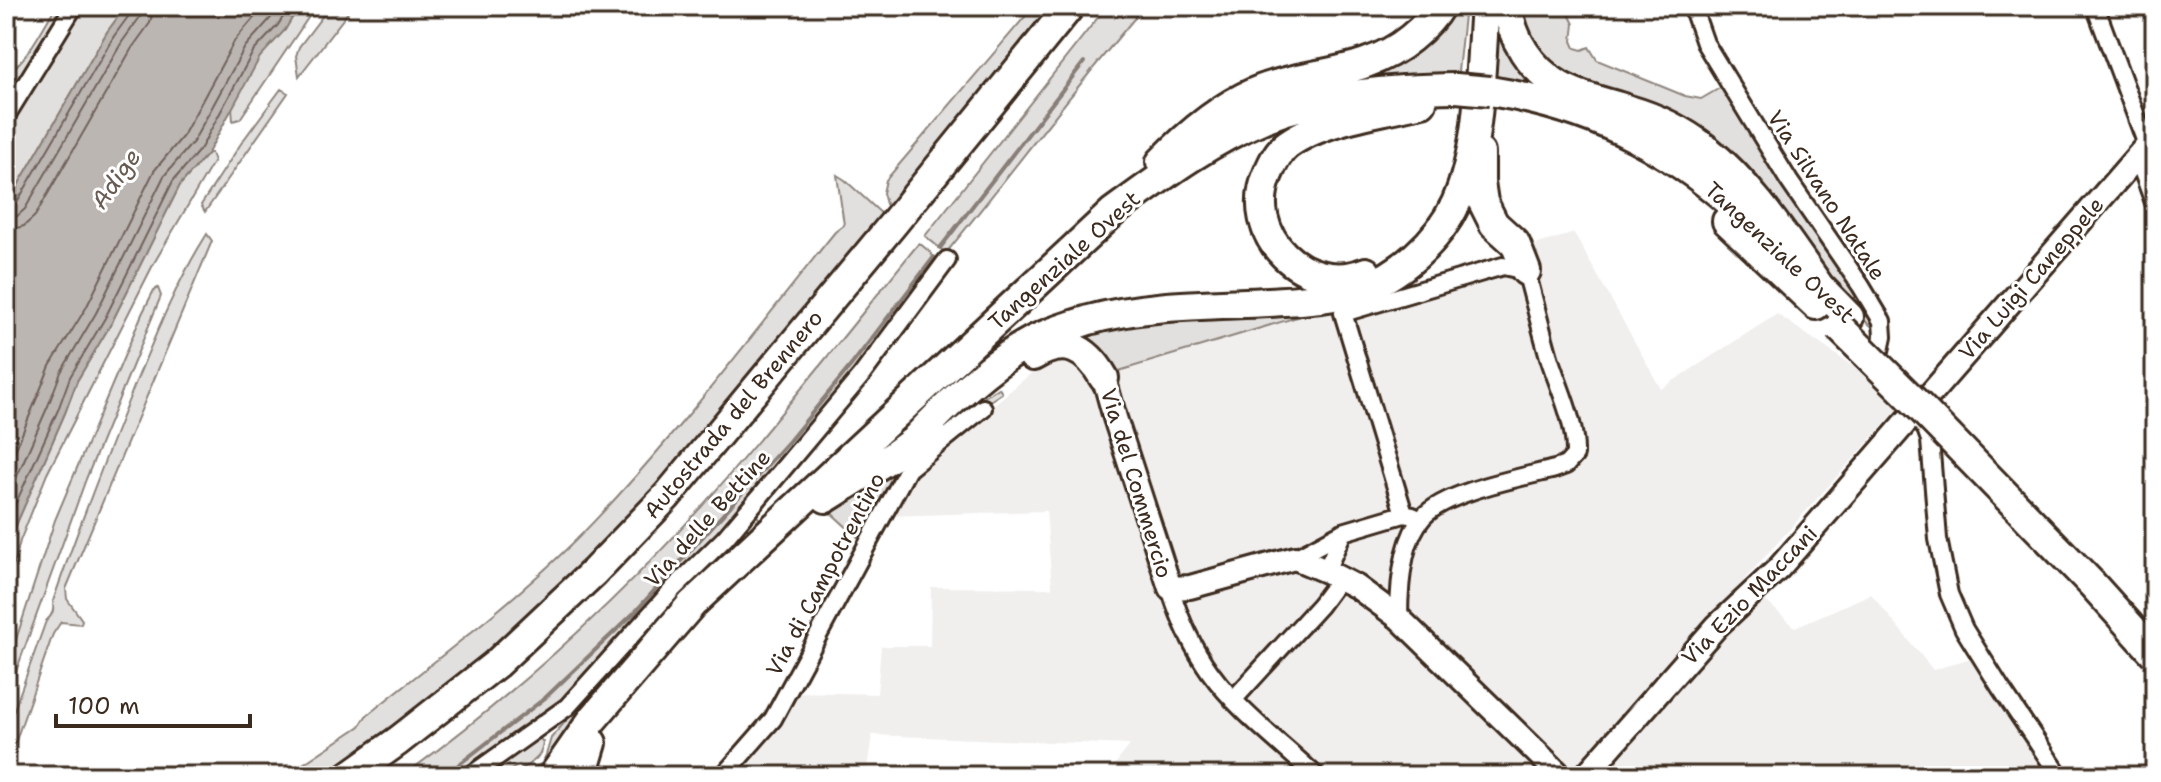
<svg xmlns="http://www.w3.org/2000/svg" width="2161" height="782" viewBox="0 0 2161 782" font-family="'Shantell Sans',sans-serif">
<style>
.built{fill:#f1efee}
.green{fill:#e2e0de;stroke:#8e857e;stroke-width:2}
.water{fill:#bcb6b3;stroke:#887e77;stroke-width:2}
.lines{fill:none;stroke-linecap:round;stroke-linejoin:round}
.shore{stroke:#6f625a;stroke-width:2}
.stream{stroke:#887e77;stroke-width:4}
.street-casing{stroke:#3b2a1e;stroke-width:22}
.secondary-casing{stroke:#3b2a1e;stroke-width:28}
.highway-casing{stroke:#3b2a1e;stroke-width:34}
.street{stroke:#fff;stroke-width:16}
.secondary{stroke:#fff;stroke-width:22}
.highway{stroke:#fff;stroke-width:28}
.highway-bridge-casing{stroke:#3b2a1e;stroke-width:34;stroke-linecap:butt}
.highway-bridge{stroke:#fff;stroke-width:28}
.labels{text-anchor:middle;stroke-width:6;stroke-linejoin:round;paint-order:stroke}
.street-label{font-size:22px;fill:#3b2a1e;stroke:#fff}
.water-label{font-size:24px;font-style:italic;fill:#685b52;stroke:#fff}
</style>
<rect width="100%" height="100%" fill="#fff"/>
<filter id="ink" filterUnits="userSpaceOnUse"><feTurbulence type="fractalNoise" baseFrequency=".0125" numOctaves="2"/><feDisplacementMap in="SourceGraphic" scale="16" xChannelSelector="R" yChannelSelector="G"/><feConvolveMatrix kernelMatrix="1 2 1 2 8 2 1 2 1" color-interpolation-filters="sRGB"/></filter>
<g filter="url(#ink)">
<path class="built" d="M1574,233L1661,389L1777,314L1854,367L1899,408L1743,581L1795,627L1871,594L1933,670L1974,657L2055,776H1106L1130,745L872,735L866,776H716L745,747L769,702L795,692L877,694L881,646H930L931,587L1052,588L1046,511L888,516L911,473L1033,372L1056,360L1069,359L1095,379Z"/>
<path class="green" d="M56,6H68L6,106V74C26,63 44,26 56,6Z
M80,6H126L107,32L6,206V126Z
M299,6H316L240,119L233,121L232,107L260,56L285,30Z
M330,6H353L299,76L296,56L299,47Z
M1034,6H1051L890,206L886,204L883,193L886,180Z
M1107,6H1145C1076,86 1013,171 946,253L925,236Z
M1449,6H1465L1457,81L1290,88Z
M1494,6L1509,37L1738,199L1487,84Z
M1516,6H1565L1574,24L1572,41L1575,48L1582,50L1589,47L1597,60L1685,96L1701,99L1725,85L1860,289L1878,332L1854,311L1797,240L1546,69Z
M281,89L288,93L205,212L201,205L242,142Z
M208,153H211L214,161L154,263L47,474L20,541L15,562L6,580V548L65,413L77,381L112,322L180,185Z
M837,175L845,180L883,215L691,449L626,520L566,580L495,644L432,697L327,772L321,776H285L360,726L366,716C437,659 511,604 576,540C670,445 751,336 835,232L844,225Z
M207,234L212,241L66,589L67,599L82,620L81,624L61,622L53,634L6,769V732L46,621C53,615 54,610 53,601C78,529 105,459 133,389C155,336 176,283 207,234Z
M919,243L930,252L938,264L891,327L723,533L572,694L459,776H403C515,694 619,600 711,496C783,414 850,328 919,243Z
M158,288L161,296L86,479L6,699V670L55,520L142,314L154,290Z
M1363,297L1109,374L1036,345L1084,326Z
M999,388L1002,393L967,416L897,470L862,541L828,510L913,452L975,403Z
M757,516L765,524L564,733L534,776H528L526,774L542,763L546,755L551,738L565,722L652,620Z
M537,736L543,742C542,757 534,761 522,769L519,765L501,776H479Z"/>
<path class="water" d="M126,6H299L285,30L260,57L208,153L180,185L112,322L77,381L65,413L6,548V206L107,32Z"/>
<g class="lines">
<path class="shore" d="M6,208H12L16,204L114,36L130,14L132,6
M6,218L16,217L25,209L122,42L140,17L142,6
M6,231L24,226L35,216L132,48L150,23L154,6
M6,473L50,366L86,308L154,171L183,136L235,40L264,6
M6,501L48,406L61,372L96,313L164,176L193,142L245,47L270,19L278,6
M6,525L58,410L70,377L105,318L173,181L201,148L253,52L278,25L290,6"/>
<path class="stream" d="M940,248L1084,62
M444,776L545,698L634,613L789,441L853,363L934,257"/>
<defs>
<path id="street" d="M1692,6L1705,43L1789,181L1861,286L1882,321L1883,337L1876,369
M2095,6L2144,137L2149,143
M6,116L74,6
M2137,156L2155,205
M1917,419L1926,429L1930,440L1938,539L1949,594L1964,629L2000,687L2060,776
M1295,558L1343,532L1404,514L1413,516
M1326,571L1343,532
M1170,588C1179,617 1192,647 1210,672C1238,711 1281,743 1316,776
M1399,618C1399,588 1402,540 1423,517C1447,491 1520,478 1555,469L1566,465L1575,455C1576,422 1559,389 1549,357C1541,329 1534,300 1526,271L1503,266L1343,313L1404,514
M1233,700L1320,605L1340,578
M470,776L567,707L673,589L725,538L861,376L947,260
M723,776L773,719L908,469L983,408"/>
<path id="secondary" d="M1104,378L1115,418L1170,588L1190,587L1295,558L1326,571L1357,587L1399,618L1561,776
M1585,776L1717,626L1779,568L2155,136"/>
<path id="highway" d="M1508,6C1511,39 1531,69 1560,86C1581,98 1606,102 1629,110C1657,118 1683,131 1706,149C1752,186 1785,238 1819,286
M1490,91C1598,108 1680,152 1757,227
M1480,153V182L1483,202L1494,224L1515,243L1526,271
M1161,162C1188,134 1218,108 1255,92C1308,70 1364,77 1411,38C1422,29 1433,18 1440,6
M1727,221L1816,305
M1366,272C1304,296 1242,235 1268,174C1273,162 1278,151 1288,144C1321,120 1382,111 1422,102
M1808,275L1849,317
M1033,356C1065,336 1087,348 1104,378
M916,438C947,404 991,363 1032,341C1049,332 1070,326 1089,320C1146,304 1210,305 1269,302C1299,300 1331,299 1359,290C1399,276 1438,242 1456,203C1481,147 1480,67 1485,6
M826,498L893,456L931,428
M349,776L398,741L496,664L594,572L667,496L893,224L1070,6
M553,776L592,720L692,604L1113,212C1161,177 1209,141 1264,118C1325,94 1391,89 1456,88
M582,776L592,743"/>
</defs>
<use href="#street" class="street-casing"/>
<use href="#secondary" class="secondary-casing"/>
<use href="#highway" class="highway-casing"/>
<use href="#street" class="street"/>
<use href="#secondary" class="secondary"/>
<use href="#highway" class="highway"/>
<defs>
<path id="highway-bridge" d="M1456,88L1490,91
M1839,327L1917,404L2092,584L2155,654"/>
</defs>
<use href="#highway-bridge" class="highway-bridge-casing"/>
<use href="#highway-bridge" class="highway-bridge"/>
</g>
</g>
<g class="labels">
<g class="street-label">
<text transform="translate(1827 195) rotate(57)" y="8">Via Silvano Natale</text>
<text transform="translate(1780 252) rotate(43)" y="8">Tangenziale Ovest</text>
<text transform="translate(1064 260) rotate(-42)" y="8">Tangenziale Ovest</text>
<text transform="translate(2031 278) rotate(-49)" y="8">Via Luigi Caneppele</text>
<text transform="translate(733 414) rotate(-50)" y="8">Autostrada del Brennero</text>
<text transform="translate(1137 483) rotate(73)" y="8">Via del Commercio</text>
<text transform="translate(707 518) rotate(-48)" y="8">Via delle Bettine</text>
<text transform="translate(825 574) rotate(-62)" y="8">Via di Campotrentino</text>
<text transform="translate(1749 595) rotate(-46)" y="8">Via Ezio Maccani</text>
</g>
<g class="water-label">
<text transform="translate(116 179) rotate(-55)" y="8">Adige</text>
</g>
</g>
<rect width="2161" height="782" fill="none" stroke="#fff" stroke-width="32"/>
<rect x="16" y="16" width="2129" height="750" fill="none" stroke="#3b2a1e" stroke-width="3" filter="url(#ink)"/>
<path d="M56 714v12h194v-12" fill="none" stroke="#3b2a1e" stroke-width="4"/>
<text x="68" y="714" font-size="24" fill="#3b2a1e" stroke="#ffffff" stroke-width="6" paint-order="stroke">100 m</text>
</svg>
